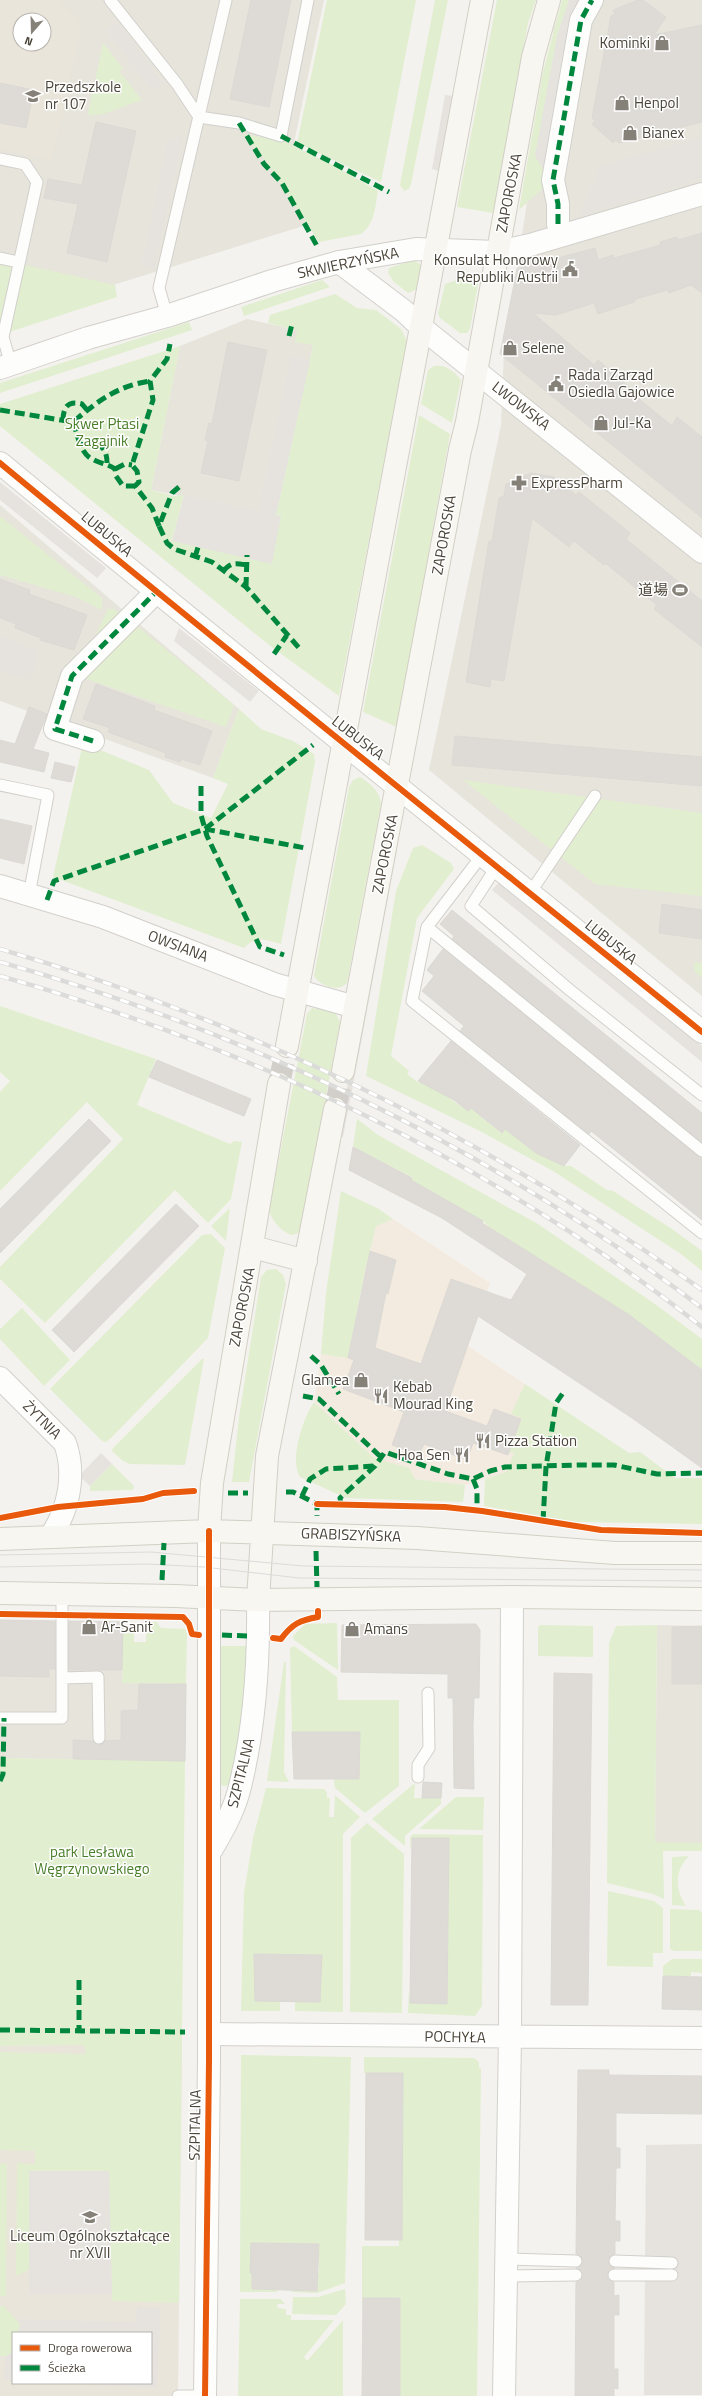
<svg xmlns="http://www.w3.org/2000/svg" width="702" height="2396" viewBox="0 0 702 2396" font-family="'Titillium Web','Noto Sans SC',sans-serif">
<style>
.residential{fill:#e7e4dc;fill-rule:evenodd}
.commercial{fill:#f3ebdf}
.education{fill:#eae5da;fill-rule:evenodd}
.green{fill:#e1eecf}
.parking{fill:#e6e3df}
.building{fill:#dedbd6;stroke:#dcd9d4}
.lines{fill:none;stroke-linecap:round;stroke-linejoin:round}
.secondary-tunnel{stroke:#d2cfca;stroke-width:22;stroke-dasharray:22 11;stroke-linecap:butt}
.service-casing{stroke:#d2d0cb;stroke-width:13}
.minor-casing{stroke:#d2d0cb;stroke-width:24}
.tertiary-casing{stroke:#d2d0cb;stroke-width:24}
.secondary-casing{stroke:#d3cfc5;stroke-width:24}
.service{stroke:#fdfdfc;stroke-width:11}
.minor{stroke:#fdfdfc;stroke-width:22}
.tertiary{stroke:#fdfdfc;stroke-width:22}
.secondary{stroke:#f7f6f1;stroke-width:22}
.tram{stroke:#dbdbda;stroke-width:1}
.rail-casing{stroke:#dbdbda;stroke-width:4.5}
.rail{stroke:#fff;stroke-width:3;stroke-dasharray:9;stroke-linecap:butt}
.quiet{stroke:#00873e;stroke-width:5;stroke-dasharray:10 5;stroke-linecap:butt}
.cycleway-casing{stroke:#fff;stroke-width:8}
.cycleway{stroke:#e8590c;stroke-width:6}
.labels{text-anchor:middle;stroke-width:3;stroke-linejoin:round;paint-order:stroke}
.poi-label{font-size:15px;fill:#4b4439;stroke:#fff;text-anchor:start}
.street-label{font-size:15px;fill:#4b4439;stroke:#fff}
.park-label{font-size:15px;fill:#4a7f2a;stroke:#fff}
</style>
<rect width="100%" height="100%" fill="#f4f2ee"/>
<path class="residential" d="M0,0H324L287,176L323,220L0,320ZM20,20H44V44H20Z
M564,0H702V996L429,770L501,425L504,351L554,28Z
M247,319L298,330L313,345L276,515L151,490L180,346Z
M0,505L239,709L213,778L0,701Z
M0,1620L123,1622L122,1683L186,1684L185,1761L0,1758Z
M657,1625L702,1626V1843H655Z"/>
<path class="commercial" d="M393,1219L490,1283L468,1346L553,1403L506,1472L465,1485L415,1479L374,1458L314,1402L321,1354L348,1358L364,1275L376,1226Z"/>
<path class="education" d="M0,0H59L81,26L52,160L0,149ZM20,20H44V44H20Z
M182,2043L178,2396H0V2046ZM13,2333H151V2383H13Z"/>
<path class="green" d="M327,0H416L381,182L297,143Z
M435,0H448L411,184L409,189L404,191L400,185Z
M497,0H536L528,23L493,213L457,207Z
M562,0H569L555,47L546,174L543,188L519,210L543,72Z
M103,43L123,68L119,71L142,100L103,114L90,116L88,113Z
M243,134L283,141L331,164L378,191C375,207 375,224 361,234L319,242L266,161Z
M413,260L420,264L421,269L417,289L408,293L393,281L388,273L389,268Z
M0,264L25,265L115,285L117,297L0,335Z
M468,276L477,279L478,285L470,329L467,333H460L440,318L438,314L445,284Z
M322,280L330,287L244,316L241,307Z
M335,294L357,308L376,310L401,329L407,341L339,696L269,645L0,426V404L180,346L151,490L174,496L184,495L172,540L281,516L276,515L313,345L295,342L297,330L268,323L270,315Z
M189,322L192,330L0,393V383Z
M434,366C446,364 454,371 461,380L452,423L421,404L428,370Z
M419,415L450,434L397,727L363,712Z
M0,516L102,598V610L76,597L0,575Z
M108,609H114L123,616L88,651Z
M132,622L234,705L226,727L84,678Z
M239,709L261,729L293,741L314,754L315,762L281,944C264,940 257,935 244,948L53,877L83,743L149,770L173,803L211,818L228,784L213,778Z
M360,777C370,783 380,791 381,804L347,983C338,993 321,986 314,976L349,787L353,780Z
M463,780L702,813V896L595,884Z
M422,845L451,863L454,869L417,918L391,1056L409,1071L407,1074L419,1083L423,1080L468,1111L471,1108L501,1133L505,1129L564,1166H571L607,1190L613,1191L672,1229L702,1251V1271L681,1254L553,1171L478,1130L366,1076L396,891L413,848Z
M694,962L702,963V978L695,972Z
M0,1006L156,1059L137,1105L230,1144L234,1141L242,1142L231,1199L208,1223L175,1190L45,1323L0,1279V1267L123,1139L87,1102L0,1191V1092L10,1081L0,1072Z
M312,1008L335,1012L340,1022L301,1229L300,1232L293,1235C283,1234 271,1220 269,1210L307,1014Z
M357,1119L378,1135L538,1224L655,1304L702,1339V1370L633,1318L490,1228L483,1221L411,1180L412,1177L353,1147Z
M341,1191L379,1209L393,1219L376,1226L364,1275L348,1358L321,1354L326,1293Z
M230,1208L226,1241L211,1226Z
M211,1234L225,1248L208,1338L111,1438L106,1442L102,1441L50,1389L202,1235Z
M276,1269L283,1275L286,1284L249,1482H232L239,1417L261,1277L267,1270Z
M22,1308L70,1360L44,1386L0,1339V1329Z
M202,1359H204L185,1465L130,1464L123,1461L112,1451L113,1448Z
M525,1384L629,1453L640,1452L675,1478H702V1524L577,1522L484,1506L485,1479L506,1472L514,1453L509,1452L522,1418L511,1414Z
M314,1402L374,1458L409,1468L415,1479L465,1485L463,1502L346,1498L300,1477C289,1460 303,1418 314,1402Z
M112,1464L134,1486L133,1490L90,1491V1486Z
M146,1622H157L161,1628L185,1629L187,1634L186,1684L122,1683L123,1633H134V1642H146Z
M337,1623L338,1670L294,1640L293,1636L305,1624Z
M540,1625L593,1626V1657L538,1656V1627Z
M657,1625L655,1842L702,1843V1851H663L664,1899L653,1894L607,1883L609,1643L616,1626Z
M221,1646H247C246,1691 240,1734 231,1777L229,1784L225,1786L221,1785L220,1779Z
M294,1646L337,1677L338,1700H399V1786L365,1813L335,1788L334,1779L360,1762V1732H292L290,1648Z
M284,1662H286L284,1772L289,1782L267,1781Z
M0,1758L185,1761L179,2303L112,2301L109,2171H29V2270L16,2276L17,2163L35,2164V2151L0,2150V2052L86,2054L84,2045L0,2046Z
M415,1783L414,1798H441V1804L405,1836V1846L372,1819Z
M266,1788L324,1789L327,1793V1798H330L329,1817H334L335,1795L360,1817L343,1834V2012L295,2011V2001H320L322,1955L254,1954V1984L280,2001V2011H241L244,1893L253,1838Z
M456,1797H484L483,1830L419,1829Z
M367,1823L404,1854L402,2013L350,2012L351,1838Z
M413,1834L483,1835L482,2006L475,2016L408,2013L409,1989L410,2003H447L449,1838H412L410,1850V1837Z
M689,1856C674,1871 675,1889 686,1906L672,1905V1857Z
M608,1891L654,1901L663,1908V1953H653V1967L607,1966Z
M670,1909L699,1910L702,1913V1951H674L670,1949Z
M672,1959H702V1973L691,1972V1976H663V1966Z
M241,2055L351,2057L345,2283L317,2293L292,2292V2290L319,2273V2244L251,2243L250,2272L252,2273V2289L277,2290V2292H240Z
M364,2057L474,2058L479,2062V2068L481,2069L477,2396H400V2299L364,2298L362,2312V2246H399V2240L402,2239L403,2074L364,2073Z
M0,2163L7,2164L6,2296H0Z
M345,2289L346,2304L336,2315L292,2314L293,2297H318Z
M240,2299H281L285,2304H277L278,2308L286,2309V2315H291V2320H334L304,2357L307,2361L343,2320V2396H238Z
M0,2306H4L20,2324L19,2333H13V2352L8,2356H0Z"/>
<path class="parking" d="M569,0H586L546,174L535,156L557,36Z
M118,23L164,84L152,90L107,31Z
M445,95L453,96L439,171L432,169Z
M183,135L154,270L142,264L168,139Z
M702,137V178L580,216L591,187L601,166Z
M291,357L310,361L276,515L281,516L272,564L172,541L184,495L258,511Z
M0,482L106,568L97,578L0,500Z
M179,628L259,691L250,702L174,641Z
M0,637L39,651L29,680L0,670Z
M391,848L397,850L355,1075L343,1137L338,1136Z
M501,880L702,1046V1062L492,890Z
M101,1453L112,1464L90,1486L79,1476Z
M702,2144V2395H644L646,2145Z
M29,2171H109L112,2294H29Z
M137,2307H161L157,2388L67,2383H151V2333H19L20,2324L17,2319L136,2322Z
M13,2352V2380L4,2379L6,2356Z"/>
<path class="building" d="M251,0H291L269,107L230,99Z
M638,0H643L666,17L654,35L702,25V122L619,143L616,140L613,143L592,124L595,121L592,118L611,16L615,14L613,10Z
M0,83L34,90L26,128L0,123Z
M96,122L136,131L107,262L67,253L78,204L44,198L48,179L82,185Z
M702,233V293L691,285L669,293L667,290L636,299L634,302L598,314L594,303L556,315L533,313L594,365L598,360L636,393L634,395L672,426L677,417L702,437V518L500,354L517,269L595,248L598,260L613,255L614,258L661,245L660,242L677,237L678,240Z
M228,342L267,350L239,481L201,473L208,441L205,440L209,423L212,424Z
M531,473L554,477L576,495L579,492L630,533L626,539L702,601V647L654,609L657,605L605,563L604,565L574,541L569,547L532,518L504,681L491,679L490,687L466,682L489,541H492L499,498L504,496L506,484Z
M0,579L30,590L29,594L87,615L74,650L40,640L41,638L15,628L16,624L0,618Z
M96,684L155,706L154,710L212,731L200,765L181,759L180,762L165,757L166,753L108,732L110,728L83,719Z
M29,707L47,714L33,749L49,753L44,772L0,762V740L15,744Z
M455,736L702,757V786L452,765Z
M55,762L75,767L71,782L51,778Z
M0,819L32,826L24,864L0,858Z
M662,904L702,910V939L659,933Z
M452,910L702,1113V1142L452,939L454,936L440,924Z
M443,949L702,1158V1220L591,1131L589,1134L460,1031L464,1026L422,991L434,976L427,970Z
M451,1041L580,1145L564,1166L536,1153L505,1129L502,1133L471,1108L468,1111L454,1100L418,1081Z
M157,1060L251,1099L244,1116L149,1077Z
M89,1119L111,1141L0,1253V1209Z
M353,1147L412,1178L411,1180L483,1221L482,1223L628,1314L702,1370V1468L632,1418L478,1316L445,1411L487,1426L494,1409L521,1419L508,1455L473,1443L467,1460L424,1444L419,1455L392,1445L404,1412L343,1389L354,1360L348,1358L370,1251L396,1260L388,1294L386,1293L375,1348L421,1364L451,1279L511,1300L527,1274L442,1218L349,1170Z
M176,1204L199,1226L74,1352L52,1330Z
M0,1620L55,1621V1669H49V1677L0,1676Z
M69,1621L123,1622L122,1670H69Z
M476,1624L480,1630L479,1698H474L473,1725L474,1789L454,1788L453,1698H448V1674L341,1672L342,1625Z
M702,1626V1684H672V1627Z
M554,1673L592,1674L588,2005H551Z
M139,1684H186L185,1761L73,1759V1740L93,1741L99,1745L105,1741L121,1740V1711L138,1710Z
M292,1732H360L359,1779H294Z
M423,1782L442,1783L441,1798H422Z
M412,1838H449L447,2004L410,2003Z
M254,1954L322,1955L320,2002L255,2001Z
M663,1976L702,1977V2010L662,2009Z
M578,2070H609V2075L702,2076V2114L616,2113V2148H620V2168H616L615,2221H620V2241H615V2254L608,2260L609,2265L615,2268L610,2269L607,2275L608,2279L614,2282V2296L619,2295V2315H614V2369H618V2389L614,2388V2396H575L576,2282L580,2281L583,2275L582,2271L576,2268L582,2265L583,2261L580,2255L576,2254Z
M366,2073H403L402,2240H365Z
M251,2243L319,2244L317,2291L252,2289V2273H250Z
M363,2298H400V2396H362Z"/>
<g class="lines">
<path class="secondary-tunnel" d="M279,1084L287,1046
M335,1109L343,1071"/>
<defs>
<path id="service" d="M110,0L177,84L199,117L239,123L281,136L308,0
M0,159L25,164L37,182L3,337L11,365
M0,258L18,262
M167,316L159,288L226,0
M0,785L48,795L29,895
M483,854L427,927L412,1001L702,1233
M497,866L471,906L571,991L702,1095
M530,893L595,796
M427,927L702,1151
M62,1678L98,1677L99,1738
M0,1718H62V1596
M418,1777V1765L429,1748L428,1693
M506,2259L576,2261
M615,2261L672,2263
M614,2275H672
M505,2276L576,2275
M178,2396H205"/>
<path id="minor" d="M558,224V204L553,180L581,20L592,0
M339,262L404,311L422,328L702,552
M0,368L88,338L167,316L272,281L339,262L416,249L497,252L530,245L702,194
M0,463C232,655 468,843 702,1032
M93,741L55,729L72,676L156,592
M0,886L103,917L274,984L355,1007
M0,1378L65,1443C76,1474 69,1510 50,1537
M209,2034L702,2038
M504,2396L510,2037L512,1597"/>
<path id="tertiary" d="M209,1854C220,1835 232,1815 238,1794C255,1731 259,1665 258,1600
M205,2396L209,2061V1531"/>
<path id="secondary" d="M287,1046L482,0
M343,1071L460,450L467,422L533,57L549,0
M253,1247L306,1261
M209,1531L212,1483L279,1084
M0,1539L209,1531L417,1538L615,1553H702
M0,1593L176,1596L258,1600L512,1597L702,1599
M258,1600L267,1456L335,1109"/>
</defs>
<use href="#service" class="service-casing"/>
<use href="#minor" class="minor-casing"/>
<use href="#tertiary" class="tertiary-casing"/>
<use href="#secondary" class="secondary-casing"/>
<use href="#service" class="service"/>
<use href="#minor" class="minor"/>
<use href="#tertiary" class="tertiary"/>
<use href="#secondary" class="secondary"/>
<path class="tram" d="M0,1555L151,1552L303,1566L702,1570
M0,1567L147,1564L204,1567L299,1578L702,1581"/>
<defs>
<path id="rail" d="M0,949C252,1023 488,1138 702,1290
M0,962C251,1033 494,1150 702,1308
M0,976C253,1048 495,1163 702,1327"/>
</defs>
<use href="#rail" class="rail-casing"/>
<use href="#rail" class="rail"/>
<path class="quiet" d="M239,123L264,164L282,183L317,246
M281,136L389,192
M558,224V204L553,180L581,20L592,0
M289,336L292,324
M0,410L73,422C98,401 117,386 150,381
M63,421C63,407 68,400 82,404L87,410
M73,422C78,435 80,455 94,460C102,464 108,464 115,469L116,476L123,486H135
M81,445C97,441 107,445 107,463
M115,469L125,464L132,465
M179,487L172,493L159,526L167,543L174,549L212,562L246,587L300,649
M159,526L152,508L135,486L139,482L137,471L132,465L153,400L150,381L167,359L170,344
M195,557L199,544
M223,571C232,562 235,563 247,565
M246,587L247,555
M274,654L287,635
M93,741L55,729L72,676L156,592
M201,786V815L207,836L260,947L284,955
M205,829L305,848
M47,900L54,881L205,829L313,745
M311,1356L321,1365L339,1394
M303,1396L319,1399L382,1458
M473,1479L477,1489V1510
M286,1492H293L317,1504V1516
M228,1493H248
M302,1496L310,1479L326,1469L375,1466
M341,1505L340,1498L375,1466L385,1452L448,1474L473,1479L490,1471L505,1467L577,1465H614L657,1474L702,1473
M543,1521L546,1467L556,1403L565,1390
M316,1551L317,1587
M162,1580L164,1543
M222,1635L247,1636
M0,1781L3,1774L4,1718
M79,1980V2031
M0,2030L185,2032"/>
<defs>
<path id="cycleway" d="M0,463C232,655 468,843 702,1032
M317,1504L445,1507L482,1511L601,1530L702,1533
M0,1518L58,1507L143,1499L163,1493L194,1491
M0,1614L183,1617L189,1624L192,1634L199,1635
M273,1638L281,1639C292,1624 300,1620 318,1617V1611
M205,2396L209,2061V1531"/>
</defs>
<use href="#cycleway" class="cycleway-casing"/>
<use href="#cycleway" class="cycleway"/>
</g>
<defs>
<symbol id="shop-bare" viewBox="-9 -9 18 18"><path d="M-5-2.5h2.3a2.7 3.5 0 0 1 5.4 0H5L5.5 6h-11ZM-1.5-2.5h3a1.5 2.3 0 0 0-3 0Z" fill="#868178" stroke="#fff" stroke-width="2.5" paint-order="stroke"/></symbol>
<symbol id="school-bare" viewBox="-9 -9 18 18"><path d="M0-5L7-2L0 1L-7-2ZM-4 1L0 2.5L4 1V4Q0 6-4 4Z" fill="#868178" stroke="#fff" stroke-width="2.5" paint-order="stroke"/></symbol>
<symbol id="civic-bare" viewBox="-9 -9 18 18"><path d="M-.6-6.5H3V-4.5H.6V-3L4-1V1h2V6H-6V1h2V-1L-.6-3ZM-1.2 2.5V6h2.4V2.5Z" fill="#868178" stroke="#fff" stroke-width="2.5" paint-order="stroke"/></symbol>
<symbol id="pharmacy-bare" viewBox="-9 -9 18 18"><path d="M-2-6h4v4h4v4h-4v4h-4v-4h-4v-4h4Z" fill="#868178" stroke="#fff" stroke-width="2.5" paint-order="stroke"/></symbol>
<symbol id="stadium-bare" viewBox="-9 -9 18 18"><path d="M0-5a6.5 5 0 1 0 0 10a6.5 5 0 1 0 0-10ZM-3.5-1.8h7v3.6h-7Z" fill="#868178" stroke="#fff" stroke-width="2.5" paint-order="stroke"/></symbol>
<symbol id="restaurant-bare" viewBox="-9 -9 18 18"><path d="M-5-6h1v4h1v-4h1v4h1v-4h1v5L-1.5 .5V6h-2V.5L-5-1ZM5-6V6H3V1.5H1.5Q1.5-4 5-6Z" fill="#868178" stroke="#fff" stroke-width="2.5" paint-order="stroke"/></symbol>
</defs>
<g fill-rule="evenodd">
<use href="#shop-bare" x="651" y="32" width="22" height="22"/>
<use href="#school-bare" x="22" y="85" width="22" height="22"/>
<use href="#shop-bare" x="611" y="92" width="22" height="22"/>
<use href="#shop-bare" x="619" y="122" width="22" height="22"/>
<use href="#civic-bare" x="559" y="258" width="22" height="22"/>
<use href="#shop-bare" x="499" y="337" width="22" height="22"/>
<use href="#civic-bare" x="545" y="373" width="22" height="22"/>
<use href="#shop-bare" x="590" y="412" width="22" height="22"/>
<use href="#pharmacy-bare" x="508" y="472" width="22" height="22"/>
<use href="#stadium-bare" x="669" y="579" width="22" height="22"/>
<use href="#shop-bare" x="350" y="1369" width="22" height="22"/>
<use href="#restaurant-bare" x="370" y="1385" width="22" height="22"/>
<use href="#restaurant-bare" x="472" y="1430" width="22" height="22"/>
<use href="#restaurant-bare" x="451" y="1444" width="22" height="22"/>
<use href="#shop-bare" x="78" y="1616" width="22" height="22"/>
<use href="#shop-bare" x="341" y="1618" width="22" height="22"/>
<use href="#school-bare" x="79" y="2206" width="22" height="22"/>
</g>
<g class="labels">
<g class="poi-label">
<text x="650" y="48" text-anchor="end">Kominki</text>
<text x="45" y="92">Przedszkole<tspan x="45" dy="17">nr 107</tspan></text>
<text x="634" y="108">Henpol</text>
<text x="642" y="138">Bianex</text>
<text x="558" y="265" text-anchor="end">Konsulat Honorowy<tspan x="558" dy="17">Republiki Austrii</tspan></text>
<text x="522" y="353">Selene</text>
<text x="568" y="380">Rada i Zarząd<tspan x="568" dy="17">Osiedla Gajowice</tspan></text>
<text x="613" y="428">Jul-Ka</text>
<text x="531" y="488">ExpressPharm</text>
<text x="668" y="595" text-anchor="end">道場</text>
<text x="349" y="1385" text-anchor="end">Glamea</text>
<text x="393" y="1392">Kebab<tspan x="393" dy="17">Mourad King</tspan></text>
<text x="495" y="1446">Pizza Station</text>
<text x="450" y="1460" text-anchor="end">Hoa Sen</text>
<text x="101" y="1632">Ar-Sanit</text>
<text x="364" y="1634">Amans</text>
<text x="90" y="2241" text-anchor="middle">Liceum Ogólnokształcące<tspan x="90" dy="17">nr XVII</tspan></text>
</g>
<g class="street-label">
<text transform="translate(509 193) rotate(-79)" y="5">ZAPOROSKA</text>
<text transform="translate(348 263) rotate(-12)" y="5">SKWIERZYŃSKA</text>
<text transform="translate(521 406) rotate(38)" y="5">LWOWSKA</text>
<text transform="translate(107 534) rotate(40)" y="5">LUBUSKA</text>
<text transform="translate(444 535) rotate(-80)" y="5">ZAPOROSKA</text>
<text transform="translate(358 738) rotate(38)" y="5">LUBUSKA</text>
<text transform="translate(385 854) rotate(-79)" y="5">ZAPOROSKA</text>
<text transform="translate(611 942) rotate(39)" y="5">LUBUSKA</text>
<text transform="translate(178 946) rotate(21)" y="5">OWSIANA</text>
<text transform="translate(242 1307) rotate(-79)" y="5">ZAPOROSKA</text>
<text transform="translate(42 1420) rotate(45)" y="5">ŻYTNIA</text>
<text transform="translate(351 1535) rotate(2)" y="5">GRABISZYŃSKA</text>
<text transform="translate(241 1773) rotate(-76)" y="5">SZPITALNA</text>
<text transform="translate(455 2037) rotate(1)" y="5">POCHYŁA</text>
<text transform="translate(195 2125) rotate(-89)" y="5">SZPITALNA</text>
</g>
<g class="park-label">
<text x="102" y="429">Skwer Ptasi<tspan x="102" dy="17">Zagajnik</tspan></text>
<text x="92" y="1857">park Lesława<tspan x="92" dy="17">Węgrzynowskiego</tspan></text>
</g>
</g>
<rect x="12" y="2332" width="140" height="52" fill="#ffffff" stroke="#b7b4b0"/>
<rect x="20" y="2345" width="20" height="6" fill="#e8590c" stroke="#b7b4b0"/>
<text x="48" y="2352" font-size="12" fill="#4b4439">Droga rowerowa</text>
<rect x="20" y="2365" width="20" height="6" fill="#00873e" stroke="#b7b4b0"/>
<text x="48" y="2372" font-size="12" fill="#4b4439">Ścieżka</text>
<g transform="translate(32 32) rotate(200)"><circle r="19" fill="#ffffff" stroke="#b7b4b0"/>
<path d="M0-3L7 15L0 10L-7 15Z" fill="#868178"/>
<text y="-6" font-size="11" font-weight="bold" text-anchor="middle" fill="#4b4439">N</text>
</g>
</svg>
